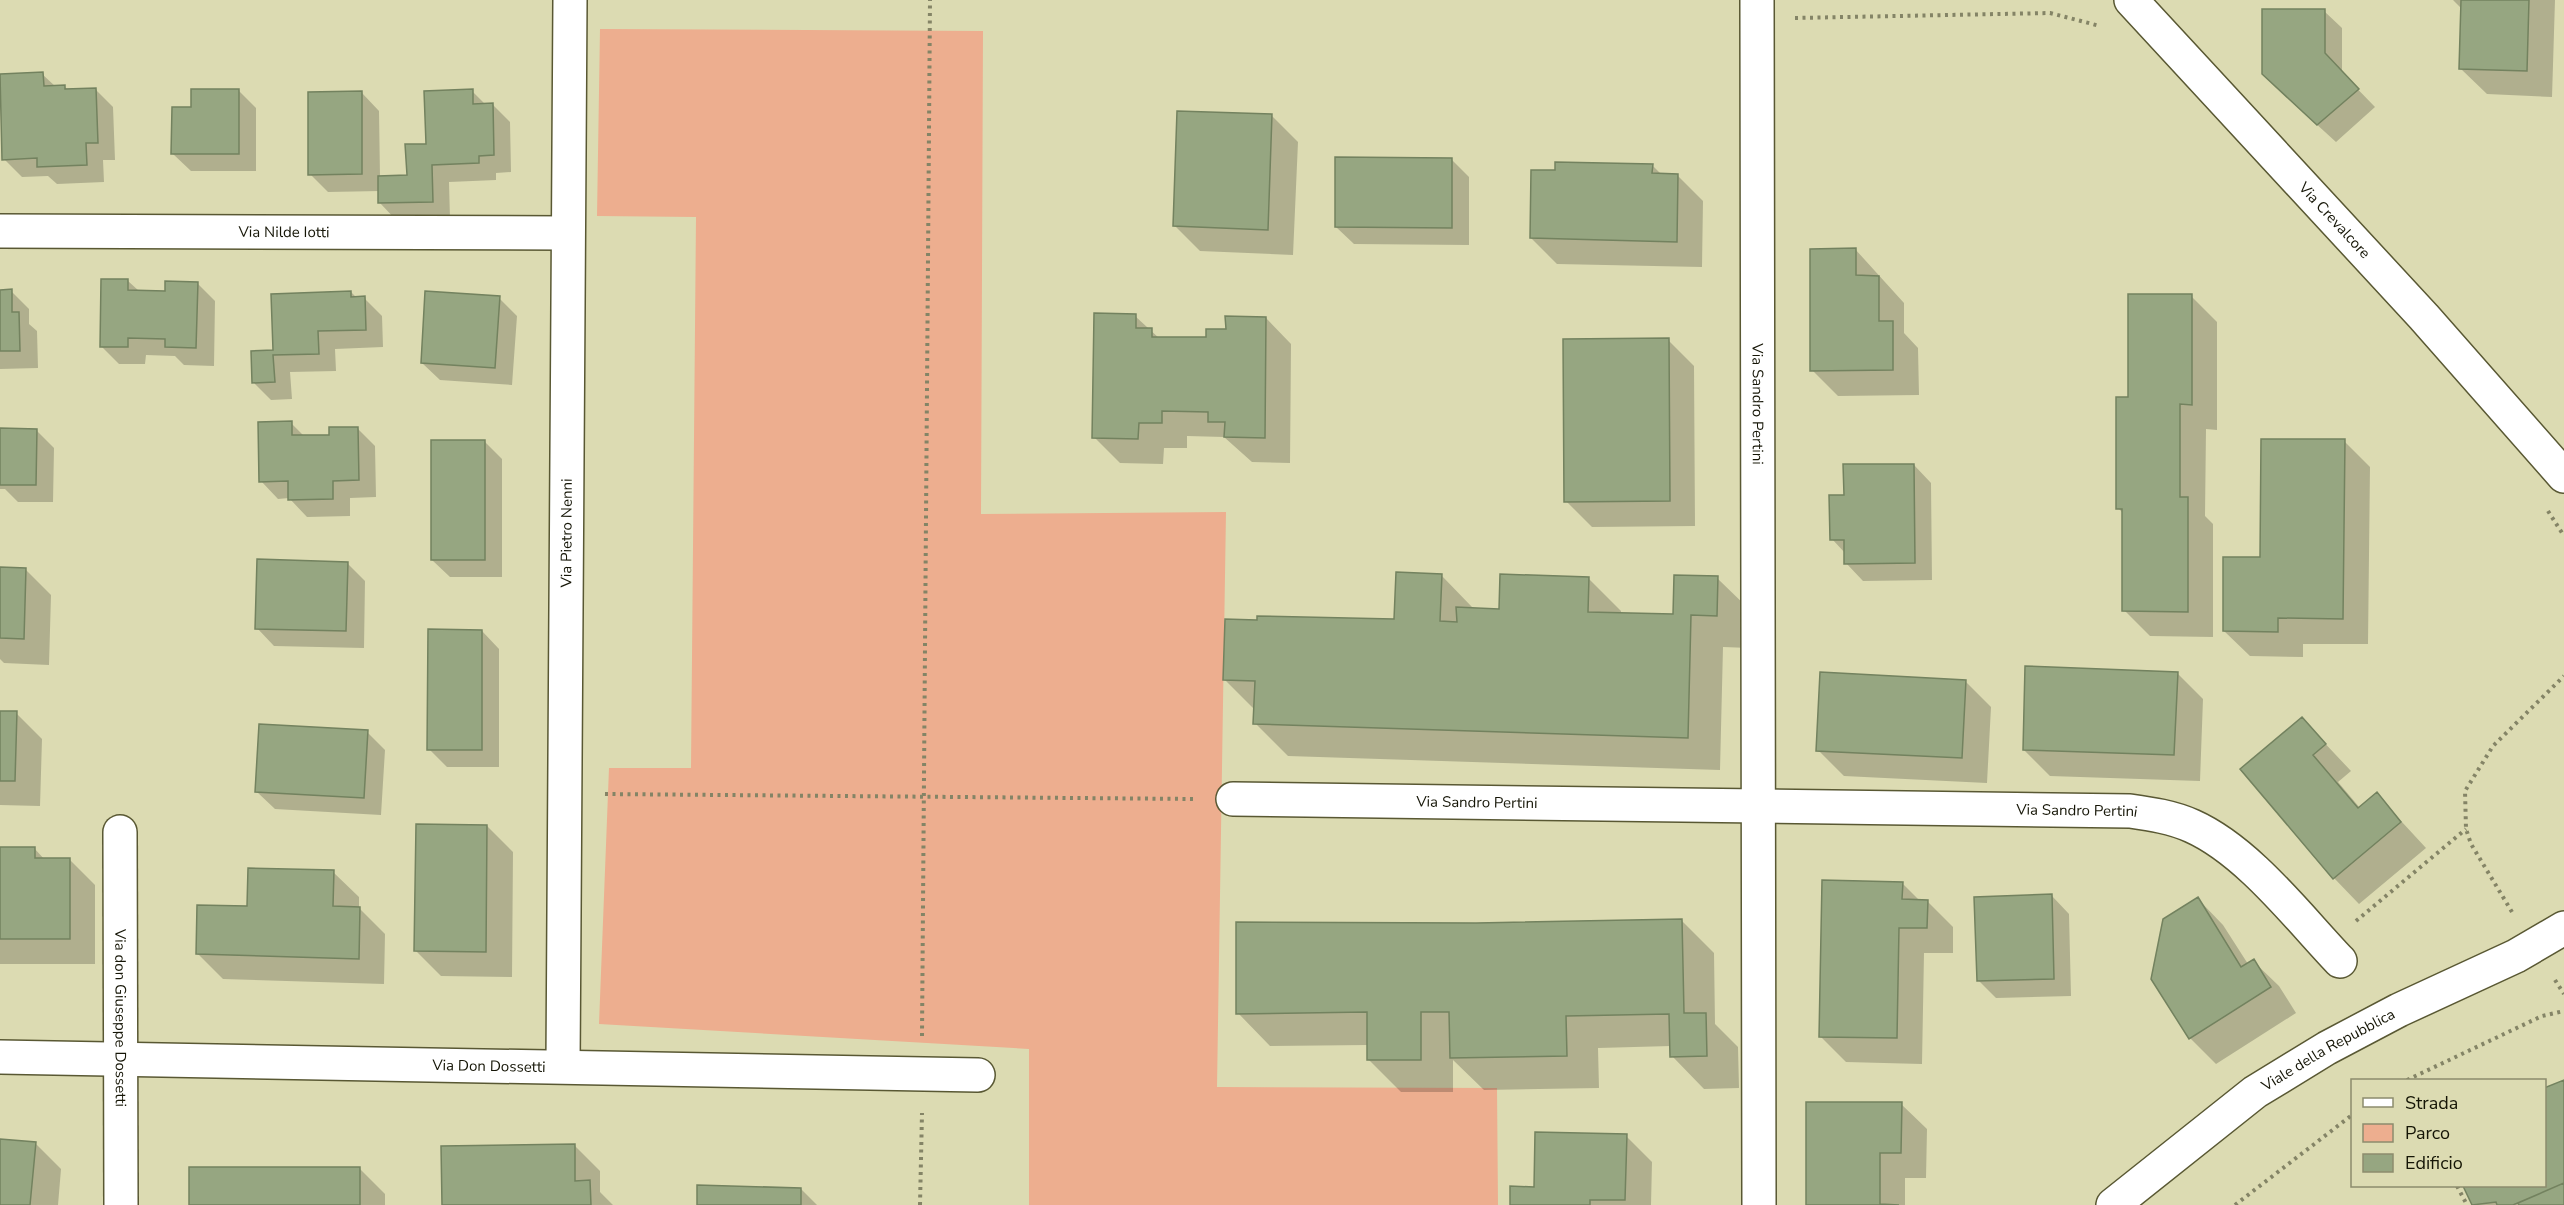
<svg xmlns="http://www.w3.org/2000/svg" width="2564" height="1205" viewBox="0 0 2564 1205" font-family="'Nunito Sans',sans-serif">
<style>
.green{fill:#edae8f}
.shadow{fill:#0003}
.building{fill:#96a681;stroke:#73825f;stroke-width:1.5}
.lines{fill:none;stroke-linecap:round;stroke-linejoin:round}
.minor-casing{stroke:#595833;stroke-width:36}
.tertiary-casing{stroke:#595833;stroke-width:36}
.secondary-casing{stroke:#595833;stroke-width:36}
.path{stroke:#848466;stroke-width:4;stroke-dasharray:3 4.5;stroke-linecap:butt}
.minor{stroke:#fff;stroke-width:33}
.tertiary{stroke:#fff;stroke-width:33}
.secondary{stroke:#fff;stroke-width:33}
.labels{text-anchor:middle;stroke-width:4.5;stroke-linejoin:round;paint-order:stroke}
.street-label{font-size:15px;fill:#151506;stroke:#dcdbb2}
</style>
<rect width="100%" height="100%" fill="#dcdbb2"/>
<path class="green" d="M600,29L983,31L981,514L1226,512L1217,1087L1497,1088L1498,1205H1029V1049L599,1024L609,768H691L696,217L597,216Z"/>
<path class="shadow" d="M2453,0H2555L2552,97L2487,94L2461,69L2462,9Z
M2324,11L2342,28V73L2375,107L2336,142L2281,92Z
M42,74L56,87L64,86L69,91L95,89L113,107L115,160H103L104,182L57,184L48,176L22,177L4,159L0,76Z
M238,90L256,108V171H191L173,154Z
M472,91L486,105L492,104L510,122L511,172L496,173V180L449,182L450,219L397,221L380,203V191L328,192L310,174L362,93L379,111L380,177L408,176L428,145Z
M1272,116L1298,142L1293,255L1200,251L1174,225Z
M1452,160L1469,177V245L1354,244L1336,227Z
M1652,165L1662,175H1677L1703,201L1702,267L1557,264L1531,238Z
M1855,249L1904,303V333L1918,348L1919,395L1838,396L1812,370Z
M128,281L139,291L166,292L198,284L215,301L214,366L184,365L175,356L146,355L145,364H119L101,346Z
M0,291H11L29,309V324L37,331L38,368L0,369Z
M351,292L357,298H364L382,316L383,347L335,349L336,371L290,372L292,399L271,400L253,382L275,352Z
M2191,296L2217,322V430L2206,429L2205,516L2213,524V637L2150,636L2124,610V514L2118,508L2129,399Z
M499,298L517,316L512,385L440,380L422,363Z
M1135,316L1160,339H1207L1266,318L1291,344L1290,463L1252,462L1224,437L1187,436V448H1164L1163,464L1120,463L1094,437Z
M1668,340L1694,366L1695,526L1592,527L1566,501Z
M291,423L305,437L331,436L357,428L375,446L376,497L350,498V516L307,517L289,498L278,499L261,481Z
M0,429L36,430L54,448L53,502H18L5,489H0Z
M2344,441L2370,467L2368,644H2303V657L2250,656L2224,631L2261,559Z
M485,442L502,459V577H450L432,560Z
M1914,465L1931,483L1932,580L1863,581L1846,563L1845,553L1832,539L1845,497Z
M347,563L365,581L364,648L274,646L257,628Z
M0,568L25,569L51,595L49,665L4,663L0,659Z
M1441,575L1473,608L1501,610L1588,578L1621,611V614L1675,616L1717,578L1750,610L1749,648L1723,647L1720,770L1288,756L1255,723L1256,711L1224,679L1396,621Z
M482,631L499,649V767H447L429,749Z
M2177,673L2203,699L2200,781L2050,776L2024,750Z
M1965,681L1991,707L1987,783L1844,776L1818,750Z
M0,712L16,713L42,739L40,806L0,805Z
M2302,719L2351,771L2338,782L2360,808L2377,795L2426,848L2359,904L2334,878Z
M367,732L385,750L381,815L275,809L257,792Z
M487,826L513,852L512,977L441,976L415,950Z
M0,848H34L45,860H70L95,885V964H0Z
M333,872L359,897V908L385,934L384,984L223,979L197,953L249,908Z
M1902,883L1920,901H1927L1953,927V953H1924L1922,1064L1846,1062L1820,1036Z
M2052,896L2069,914L2071,996L1996,998L1978,980Z
M2198,899L2223,925L2248,964L2253,961L2279,986L2296,1013L2216,1064L2190,1038Z
M1681,920L1714,953L1715,1024L1738,1047L1739,1088L1704,1089L1672,1056L1671,1046L1598,1048L1599,1088L1484,1090L1453,1060V1092H1401L1369,1060L1368,1045L1270,1046L1238,1013L1476,924Z
M2564,1081V1205H2473L2465,1186H2544Z
M1901,1104L1927,1129L1926,1178H1905V1205H1807Z
M1626,1136L1652,1162L1651,1205H1511Z
M0,1140L35,1143L61,1169L58,1205H0Z
M574,1145L600,1171V1192L613,1205H443Z
M359,1168L385,1194V1205H190Z
M801,1189L817,1205H698Z"/>
<path class="building" d="M2461,0H2529L2527,71L2459,69Z
M2262,9H2325V53L2359,89L2317,125L2262,74Z
M43,72L44,86L65,85V89L96,88L98,143H86L87,165L37,167V158L2,160L0,74Z
M191,89H239V154H171L172,107H191Z
M473,89V104L493,103L494,155L479,156V163L432,165L433,202L378,203V176L407,175L405,144H426L424,91Z
M362,91V174L308,175V92Z
M1177,111L1272,114L1268,230L1173,226Z
M1335,157L1452,158V228L1335,227Z
M1555,162L1653,164L1652,173L1678,174L1677,242L1530,238L1531,170H1555Z
M1856,248V275L1879,276V321H1893V370L1810,371V249Z
M101,279H128V290L165,291V281L198,282L196,348L165,347V339L128,338V347H100Z
M12,289V312H19L20,351H0V290Z
M351,291V297L365,296L366,330L318,331L319,354L273,355L275,382L252,383L251,351L273,350L271,294Z
M425,291L500,296L495,368L421,363Z
M2128,294H2192V405L2180,404V497H2188V612L2122,611V509H2116V397H2128Z
M1094,313L1136,314V328H1152V337H1206V329H1226L1225,316L1266,317L1265,438L1224,437L1225,422H1208V412L1162,411V423H1139L1138,439L1092,438Z
M1669,338L1670,501L1564,502L1563,339Z
M292,421V435H329V427H358L359,480L333,481V499L288,500V481L259,482L258,422Z
M0,428L37,429L36,485H0Z
M2261,439H2345L2343,619L2278,618V632L2223,631V557H2260Z
M431,440H485V560H431Z
M1843,464H1914L1915,563L1844,564V540H1830L1829,495H1844Z
M257,559L348,562L346,631L255,629Z
M0,567L26,568L24,639L0,638Z
M1396,572L1442,574L1440,621L1457,622L1456,607L1499,609L1500,574L1589,577L1588,612L1673,614L1674,575L1718,576L1717,616L1691,615L1688,738L1253,724L1255,681L1223,680L1225,619L1257,620V616L1394,619Z
M428,629L482,630V750H427Z
M2025,666L2178,672L2174,755L2023,750Z
M1820,672L1966,680L1962,758L1816,751Z
M0,711H17L15,781H0Z
M2302,717L2326,744L2313,755L2358,808L2377,792L2401,822L2333,879L2240,769Z
M259,724L368,730L364,798L255,792Z
M416,824L487,825L486,952L414,951Z
M0,847H35V858H70V939H0Z
M248,868L334,870L333,906L360,907L359,959L196,954L197,905L247,906Z
M1822,880L1903,882L1902,899L1928,900L1927,928H1899L1897,1038L1819,1037Z
M2052,894L2054,979L1977,981L1974,897Z
M2198,897L2241,967L2254,959L2271,987L2189,1039L2151,979L2163,919Z
M1682,919L1684,1013H1706L1707,1056L1670,1057L1669,1014L1566,1016L1567,1056L1450,1058L1449,1012H1421V1060H1367V1012L1236,1014V922L1476,923Z
M2564,1080V1183L2513,1205H2497L2496,1202L2472,1205L2463,1186H2544V1088Z
M1806,1102H1902L1901,1153H1880V1204L1899,1205H1806Z
M1535,1132L1627,1134L1625,1200H1590V1205H1510V1186L1534,1187Z
M0,1139L36,1142L30,1205H0Z
M575,1144V1181L590,1180L591,1205H442L441,1146Z
M189,1167H360V1205H189Z
M2564,1183V1205H2519L2518,1203Z
M697,1185L801,1188V1205H697Z"/>
<g class="lines">
<defs>
<g id="minor">
<path id="s1" d="M1757,0L1759,1205"/>
<path id="s2" d="M0,231L567,233"/>
<path id="s3" d="M1233,799L2130,811C2151,814 2172,817 2192,826C2248,851 2298,917 2340,961"/>
<path id="s4" d="M120,832L121,1205"/>
<path id="s5" d="M0,1057L978,1075"/>
<path id="s6" d="M563,1065L570,0"/>
</g>
<g id="tertiary">
<path id="s7" d="M2113,1205L2255,1092L2327,1048L2399,1010L2516,956L2564,928"/>
</g>
<g id="secondary">
<path id="s8" d="M2131,0L2424,317L2564,476"/>
</g>
</defs>
<use href="#minor" class="minor-casing"/>
<use href="#tertiary" class="tertiary-casing"/>
<use href="#secondary" class="secondary-casing"/>
<path class="path" d="M1795,18L2050,13L2100,26
M2548,511L2564,536
M605,794L1194,799
M2512,912L2471,844L2466,829L2465,791L2493,746L2564,676
M2356,921L2466,829
M2555,980L2564,994
M922,1036L930,0
M2407,1080L2542,1016L2564,1011
M2457,1186L2467,1205
M920,1205L922,1113
M2235,1205L2352,1115"/>
<use href="#minor" class="minor"/>
<use href="#tertiary" class="tertiary"/>
<use href="#secondary" class="secondary"/>
</g>
<g class="labels">
<g class="street-label">
<text dy="5" stroke="none"><textPath href="#s8" startOffset="300">Via Crevalcore</textPath></text>
<text dy="5" stroke="none"><textPath href="#s2" startOffset="284">Via Nilde Iotti</textPath></text>
<text dy="5" stroke="none"><textPath href="#s1" startOffset="404">Via Sandro Pertini</textPath></text>
<text dy="5" stroke="none"><textPath href="#s6" startOffset="532">Via Pietro Nenni</textPath></text>
<text dy="5" stroke="none"><textPath href="#s3" startOffset="244">Via Sandro Pertini</textPath></text>
<text dy="5" stroke="none"><textPath href="#s3" startOffset="844">Via Sandro Pertini</textPath></text>
<text dy="5" stroke="none"><textPath href="#s4" startOffset="186">Via don Giuseppe Dossetti</textPath></text>
<text dy="5" stroke="none"><textPath href="#s7" startOffset="266">Viale della Repubblica</textPath></text>
<text dy="5" stroke="none"><textPath href="#s5" startOffset="489">Via Don Dossetti</textPath></text>
</g>
</g>
<rect x="2351" y="1079" width="195" height="108" fill="#dcdbb2" stroke="#8c8c6d" stroke-width="1.5"/>
<rect x="2363" y="1098" width="30" height="9" fill="#ffffff" stroke="#8c8c6d" stroke-width="1.5"/>
<text x="2405" y="1109" font-size="18" fill="#151506">Strada</text>
<rect x="2363" y="1124" width="30" height="18" fill="#edae8f" stroke="#8c8c6d" stroke-width="1.5"/>
<text x="2405" y="1139" font-size="18" fill="#151506">Parco</text>
<rect x="2363" y="1154" width="30" height="18" fill="#96a681" stroke="#8c8c6d" stroke-width="1.5"/>
<text x="2405" y="1169" font-size="18" fill="#151506">Edificio</text>
</svg>
